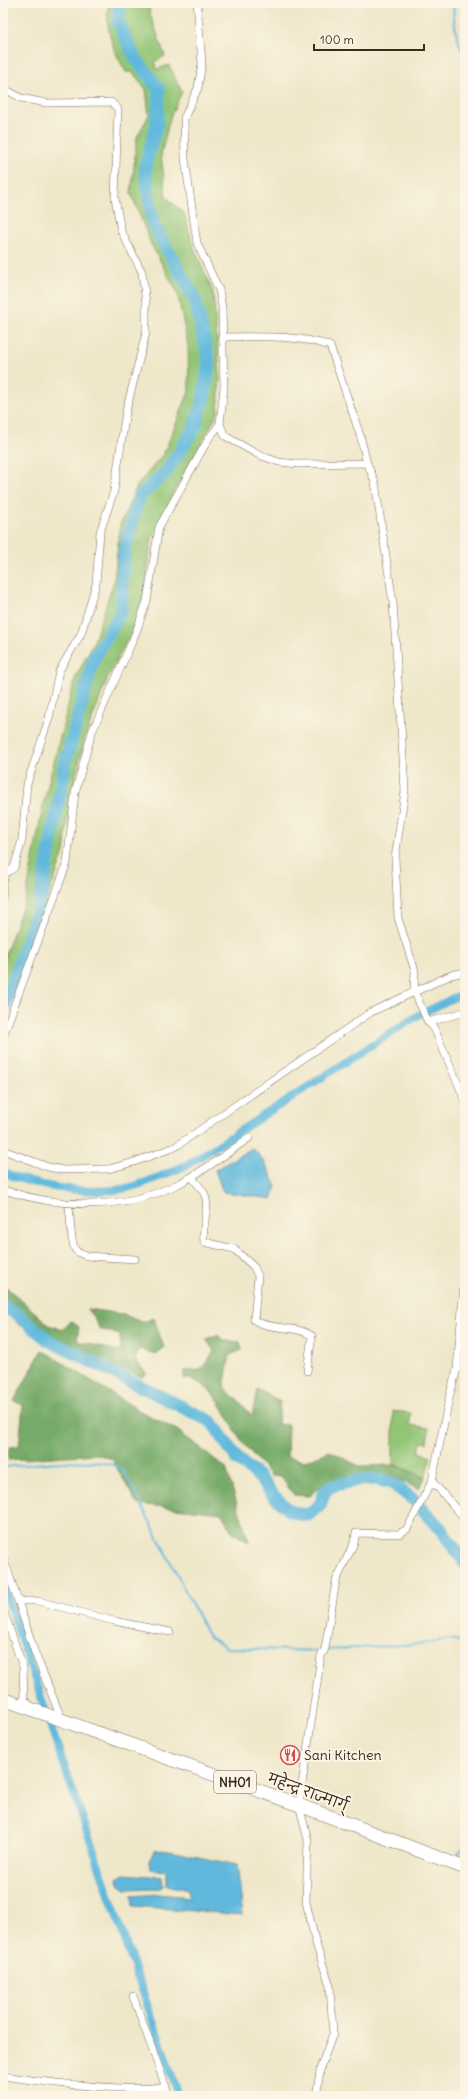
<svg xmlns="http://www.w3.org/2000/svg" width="468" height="2099" viewBox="0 0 468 2099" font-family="Delius,'Playpen Sans Deva',sans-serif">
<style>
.green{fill:#93c576;stroke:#67784a}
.forest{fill:#76aa67;stroke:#586a42}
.water{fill:#60b9dd;stroke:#4e727e}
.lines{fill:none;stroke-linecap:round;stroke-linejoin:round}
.stream{stroke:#60b9dd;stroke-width:2}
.canal{stroke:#60b9dd;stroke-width:8}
.river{stroke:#60b9dd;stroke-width:13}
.street-casing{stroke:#7a6c5a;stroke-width:8}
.highway-casing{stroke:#7a6c5a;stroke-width:14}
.street{stroke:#fff;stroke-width:7}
.highway{stroke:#fff;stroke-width:13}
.labels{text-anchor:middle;stroke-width:4;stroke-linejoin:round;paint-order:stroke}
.shield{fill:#fcf5e5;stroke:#75675a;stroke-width:1}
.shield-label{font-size:13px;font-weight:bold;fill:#3b2a1e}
.poi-label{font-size:14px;fill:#3b2a1e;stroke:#fcf5e5;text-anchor:start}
.street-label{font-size:14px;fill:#3b2a1e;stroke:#fcf5e5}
</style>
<rect width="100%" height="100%" fill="#fcf5e5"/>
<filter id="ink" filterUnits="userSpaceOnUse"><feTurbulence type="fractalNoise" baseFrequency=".025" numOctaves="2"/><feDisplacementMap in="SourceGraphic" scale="8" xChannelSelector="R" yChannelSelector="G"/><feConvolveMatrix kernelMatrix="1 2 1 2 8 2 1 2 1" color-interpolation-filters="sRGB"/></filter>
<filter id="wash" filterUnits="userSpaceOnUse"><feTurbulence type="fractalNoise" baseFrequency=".012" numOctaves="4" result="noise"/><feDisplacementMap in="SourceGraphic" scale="16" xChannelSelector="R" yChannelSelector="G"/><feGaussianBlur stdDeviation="0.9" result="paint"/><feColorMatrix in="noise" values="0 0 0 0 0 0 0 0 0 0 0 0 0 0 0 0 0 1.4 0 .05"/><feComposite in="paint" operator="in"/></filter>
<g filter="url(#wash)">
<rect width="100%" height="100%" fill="#efe7c9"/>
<path class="green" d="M109,3H149L150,14L165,56L155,62L157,69L169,65L182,92L171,115L161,154L166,197L184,213L194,248L213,292L220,373L218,413L173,493L152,539L143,601L131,633L108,677L85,738L70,798L64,852L29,951L3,1013V961L26,897L43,805L75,678L93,644L114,581L120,525L137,486L164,453L189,392L188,346L177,292L151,244L131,193L137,137L149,115L146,89L132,72H126C113,50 104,28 109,3Z
M10,881L11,894L3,912V885Z
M393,1411L411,1413L410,1425L429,1428L427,1443L421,1442L419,1452L431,1457L425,1477L393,1464Z"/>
<path class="forest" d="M3,1284L49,1325L63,1330L71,1321L79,1327L77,1341L121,1352L120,1335L100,1329L88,1309L122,1314L142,1322L154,1318L164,1348L156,1354L139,1349L135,1360L147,1374L142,1377L42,1337L18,1324L3,1303Z
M218,1335L223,1340L240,1342L242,1350L230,1355L224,1388L239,1401L252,1416L257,1389L280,1401L278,1424L288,1425L287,1457L305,1461L330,1451L359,1466L394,1465L425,1478L419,1489L395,1478L360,1474L325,1483L310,1496L294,1495L280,1476H271C262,1465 252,1454 243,1443C226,1419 218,1383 184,1378V1371L201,1370L214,1351L206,1339Z
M42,1350L140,1411L177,1430L226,1468L249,1542L233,1533L221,1513L137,1504L112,1459L97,1454L8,1460L9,1447L19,1446L23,1405L14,1401Z"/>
<path class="water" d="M252,1148C265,1160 271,1172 276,1188L272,1199L223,1192L215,1170Z
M156,1850L169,1851L237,1865L243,1915L133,1906L132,1896L159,1894L189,1897V1890L167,1885V1871L150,1869L149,1860Z
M124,1874L162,1877L163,1885L159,1888L126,1889L120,1885L117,1878Z"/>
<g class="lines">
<path class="stream" d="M453,3C453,23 457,41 465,59
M3,1467C30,1465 98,1455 120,1468C123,1470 125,1474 127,1477L209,1637L227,1648L321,1651
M327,1650L419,1644L449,1639L465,1642
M456,1858L465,1844"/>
<path class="canal" d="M3,1172C36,1187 79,1193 115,1190C140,1187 165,1174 187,1165L417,1016L465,992
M3,1586L44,1706
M50,1725L179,2096"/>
<path class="river" d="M3,1010L40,903L66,760L94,659L121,611L124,552L139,497L167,471L194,429L204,397L209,362L195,299L153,224L145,167L157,123L159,89L135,58L118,22L120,3
M3,1306L17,1314L48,1340L212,1422L237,1459L259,1477L274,1496L289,1510L299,1514L308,1515L320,1505L325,1491L332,1486L358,1480L375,1479L392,1483L414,1500L440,1528L465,1563"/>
</g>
</g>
<g filter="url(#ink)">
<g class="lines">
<defs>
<path id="street" d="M197,3L202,63L198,88L184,118L185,159L197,243L219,290L222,307L224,387L220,424L225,436L259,455L279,462L298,464L367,463L375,482L393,603L404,773L405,791L395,858L398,918L415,971L414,991L428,1022L434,1028L465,1100
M3,88L21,98L46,103L111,102L118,109L115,198L121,231L142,272L146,303V333L126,411L114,491L100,532L96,584L81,634L59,671L49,718L27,784L22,840L14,868L3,875
M222,337C257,337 296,334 330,346L360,435L367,463
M428,1022L465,1012
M3,1036L67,863L75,793L92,732L135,635L147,601L159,527L209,438L220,424
M3,1150L48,1167L63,1170L109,1169L134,1162L175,1147L371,1012L451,975L465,972
M192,1177C196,1183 202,1188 205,1195C210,1211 201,1227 204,1242L234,1249L254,1267L258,1276L254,1320C268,1330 297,1325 312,1336L307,1371
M3,1190C59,1208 124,1211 178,1184C203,1172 226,1154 249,1138
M68,1204C72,1216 69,1239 75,1249C77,1253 82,1254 86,1256L135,1259
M432,1481L465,1519
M3,1557L18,1601
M3,1610L23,1667L24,1699L30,1706
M62,1720L35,1653L18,1601H38L114,1621L170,1632
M133,1996L169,2096
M3,2076C42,2082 80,2086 120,2088C135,2088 150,2090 166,2086
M316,2096L321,2066L333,2034L330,1986L316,1944L306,1902L308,1840L299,1805L321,1656L325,1649L336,1581L354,1543L356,1533L399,1534L407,1529L432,1481L450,1394L457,1369L465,1274"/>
<path id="highway" d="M3,1699L299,1805L465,1868"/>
</defs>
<use href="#street" class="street-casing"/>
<use href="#highway" class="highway-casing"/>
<use href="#street" class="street"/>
<use href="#highway" class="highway"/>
</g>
</g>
<defs>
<symbol id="restaurant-ring" viewBox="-11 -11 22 22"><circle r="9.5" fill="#fcf5e5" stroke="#d1495b" stroke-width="1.5"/><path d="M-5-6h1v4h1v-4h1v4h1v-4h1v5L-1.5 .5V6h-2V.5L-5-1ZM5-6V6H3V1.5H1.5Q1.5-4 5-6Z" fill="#d1495b"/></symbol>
</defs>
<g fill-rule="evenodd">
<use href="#restaurant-ring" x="279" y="1744" width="22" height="22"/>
</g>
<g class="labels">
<rect class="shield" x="214" y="1771" width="42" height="22" rx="3"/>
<g class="shield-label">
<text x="235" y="1787">NH01</text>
</g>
<g class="poi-label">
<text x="304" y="1760">Sani Kitchen</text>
</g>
<g class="street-label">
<text transform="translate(308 1792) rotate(20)" y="5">महेन्द्र राज्मार्ग्</text>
</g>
</g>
<rect width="468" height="2099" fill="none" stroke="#fcf5e5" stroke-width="16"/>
<path d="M314 44v6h110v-6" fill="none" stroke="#3b2a1e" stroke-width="2"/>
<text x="320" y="44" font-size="12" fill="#3b2a1e" stroke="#fcf5e5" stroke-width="3" paint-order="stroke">100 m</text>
</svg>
